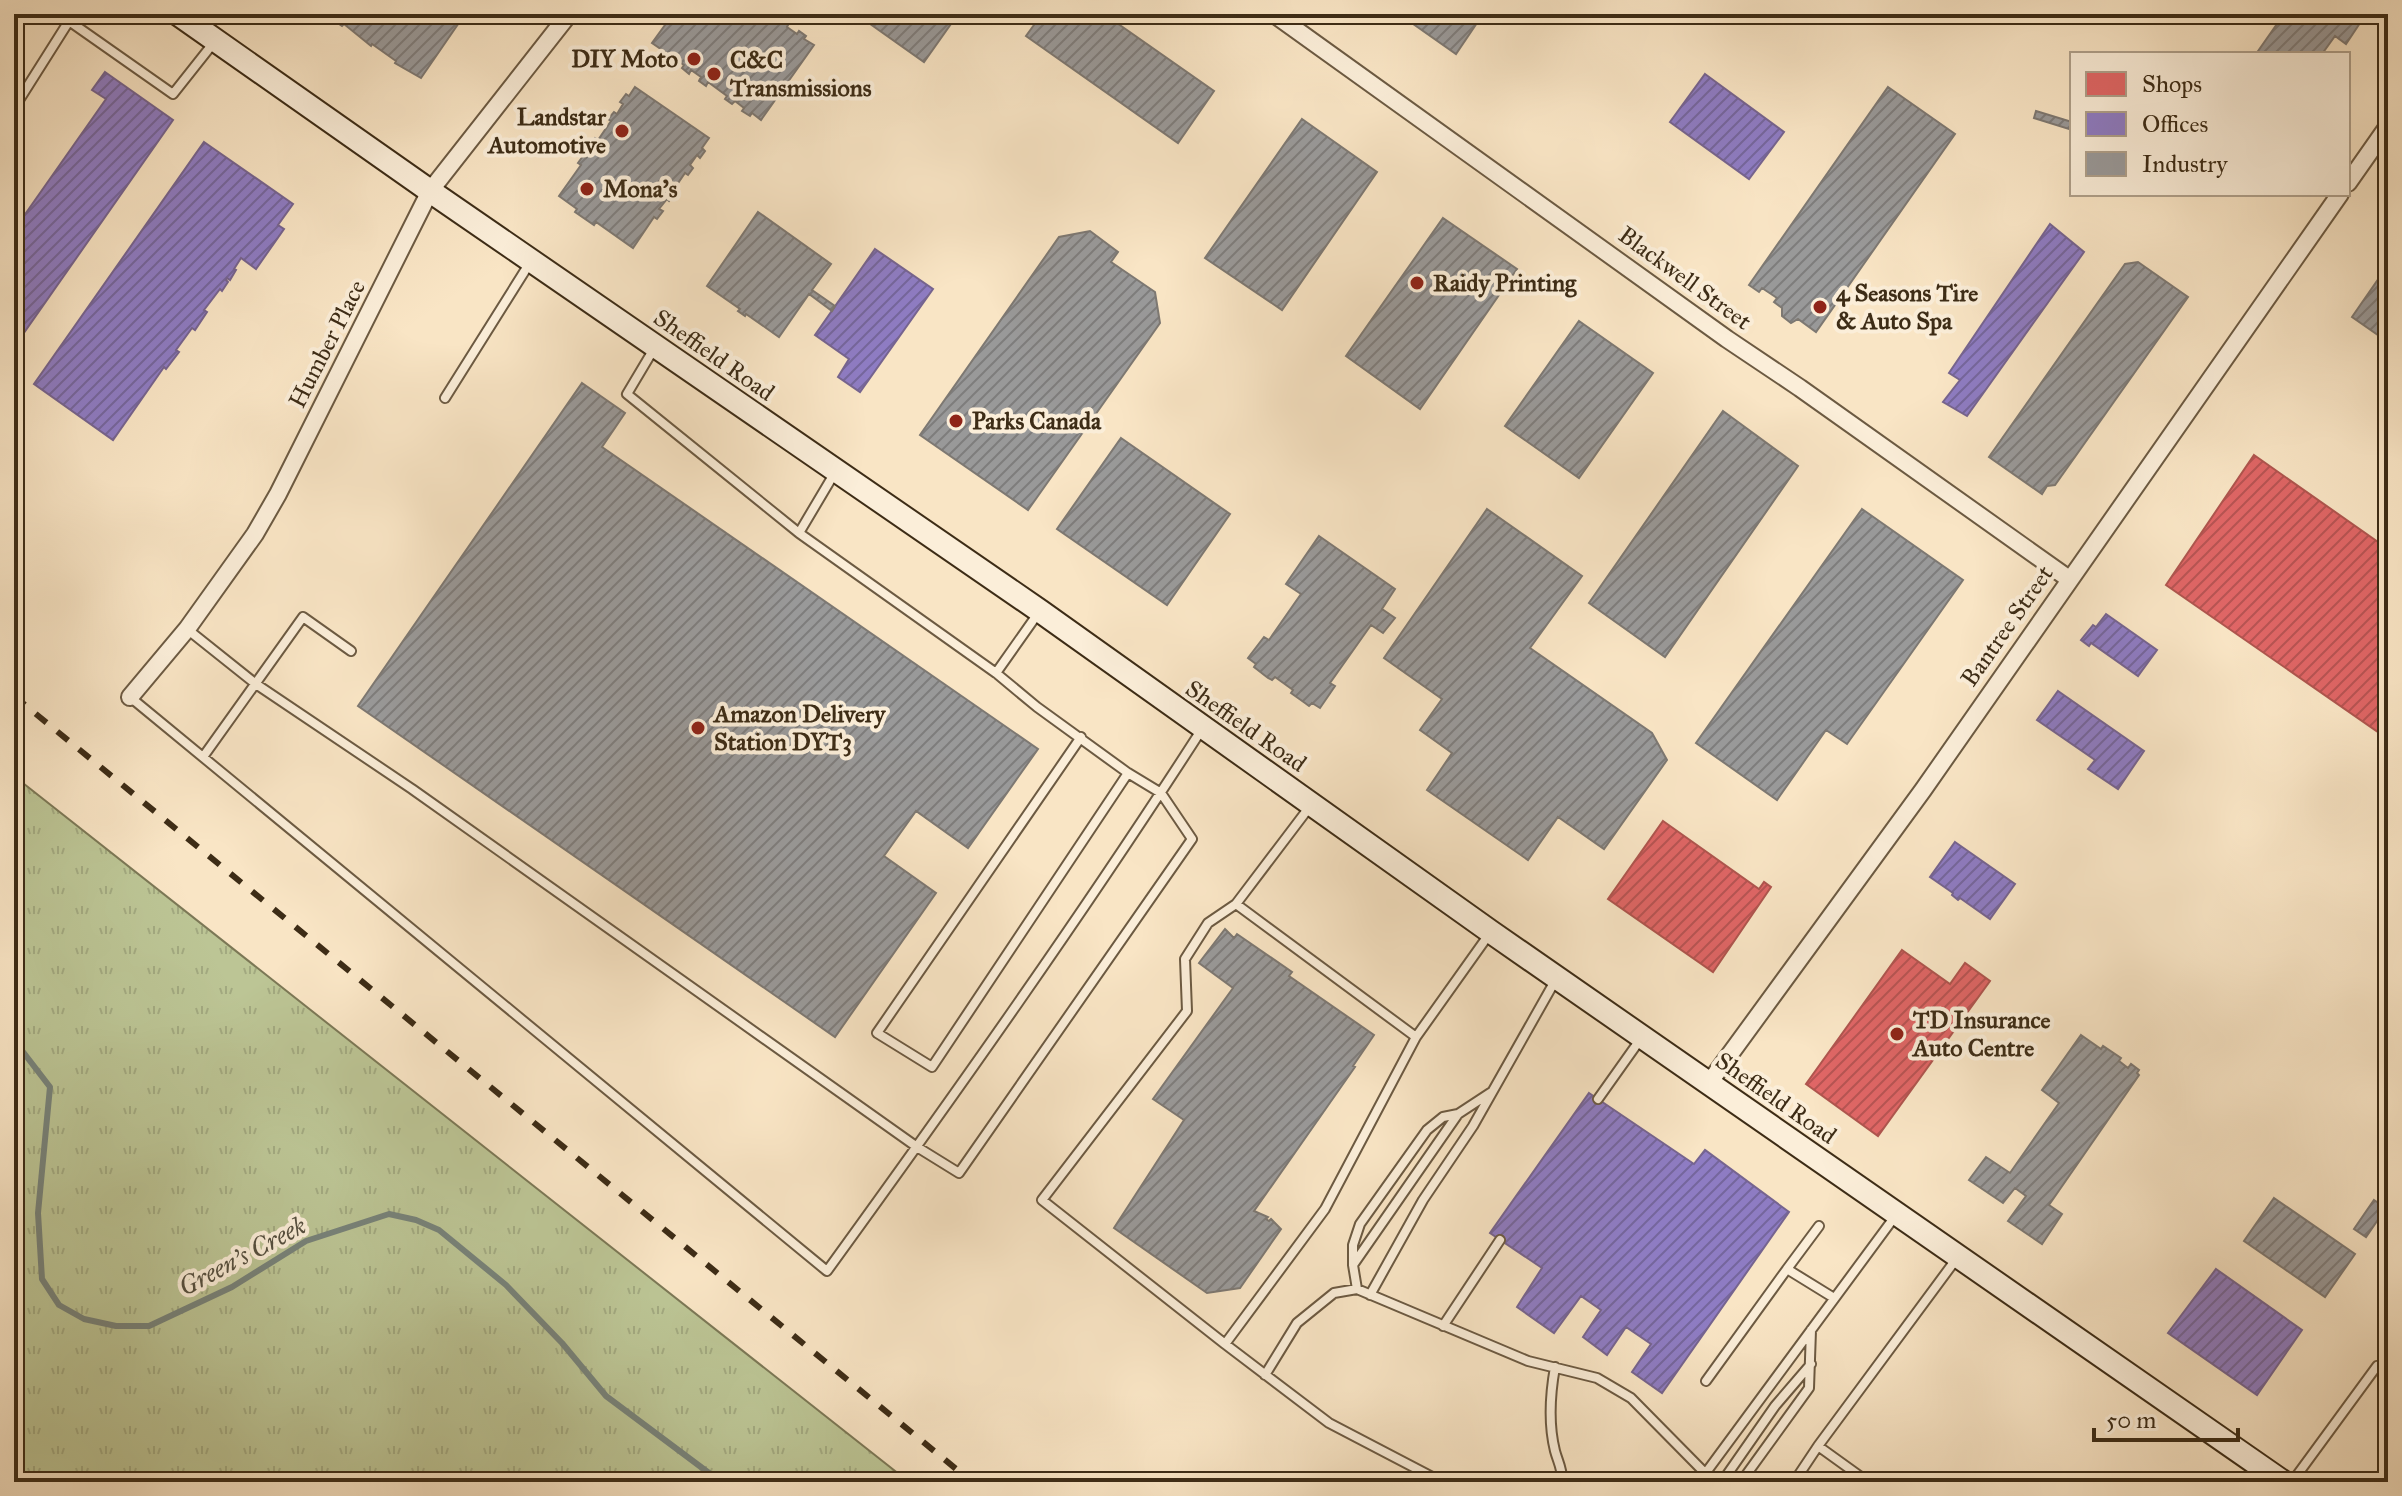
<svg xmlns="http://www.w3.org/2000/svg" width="2402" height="1496" viewBox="0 0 2402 1496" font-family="'IM FELL Great Primer',serif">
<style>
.grass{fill:url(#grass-tufts);stroke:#7c7856;stroke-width:2}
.shops{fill:url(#shops-hatch);stroke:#af554e;stroke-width:2}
.offices{fill:url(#offices-hatch);stroke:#76648f;stroke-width:2}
.industry{fill:url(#industry-hatch);stroke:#7d7872;stroke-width:2}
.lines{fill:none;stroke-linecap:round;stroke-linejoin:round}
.stream{stroke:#78837a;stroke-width:6}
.lane-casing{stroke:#6c5a42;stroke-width:12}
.street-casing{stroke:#6c5a42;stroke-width:20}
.secondary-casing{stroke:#3d2c16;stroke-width:26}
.lane{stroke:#fbeed9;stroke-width:8}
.street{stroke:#fbeed9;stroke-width:16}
.secondary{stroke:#fbeed9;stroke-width:22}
.rail{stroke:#3d2c16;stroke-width:6;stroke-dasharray:14 14;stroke-linecap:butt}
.poi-dot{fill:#8f2418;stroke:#fbeed9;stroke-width:3}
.labels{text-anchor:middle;stroke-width:8;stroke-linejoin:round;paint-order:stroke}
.poi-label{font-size:24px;font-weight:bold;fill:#3d2c16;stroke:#fbeed9;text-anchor:start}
.street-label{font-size:24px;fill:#3d2c16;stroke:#fbeed9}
.water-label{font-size:26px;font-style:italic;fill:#565040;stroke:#fbeed9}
</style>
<defs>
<pattern id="grass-tufts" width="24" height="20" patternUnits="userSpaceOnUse" patternTransform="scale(2)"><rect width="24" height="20" fill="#bcc595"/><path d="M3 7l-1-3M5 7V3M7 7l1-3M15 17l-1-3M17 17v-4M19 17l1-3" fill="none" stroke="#a2a980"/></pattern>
<pattern id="shops-hatch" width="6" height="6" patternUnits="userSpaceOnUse" patternTransform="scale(2)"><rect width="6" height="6" fill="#e06666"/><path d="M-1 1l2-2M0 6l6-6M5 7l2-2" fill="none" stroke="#b75453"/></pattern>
<pattern id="offices-hatch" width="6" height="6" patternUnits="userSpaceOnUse" patternTransform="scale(2)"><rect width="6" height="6" fill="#8e7cc3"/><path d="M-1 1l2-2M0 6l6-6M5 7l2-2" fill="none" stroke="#75669d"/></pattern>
<pattern id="industry-hatch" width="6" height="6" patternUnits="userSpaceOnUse" patternTransform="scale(2)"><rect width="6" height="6" fill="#999"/><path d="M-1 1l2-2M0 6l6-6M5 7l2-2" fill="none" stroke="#7e7d7c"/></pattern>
</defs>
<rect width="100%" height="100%" fill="#f9e5c5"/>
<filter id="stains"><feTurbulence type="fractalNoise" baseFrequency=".0025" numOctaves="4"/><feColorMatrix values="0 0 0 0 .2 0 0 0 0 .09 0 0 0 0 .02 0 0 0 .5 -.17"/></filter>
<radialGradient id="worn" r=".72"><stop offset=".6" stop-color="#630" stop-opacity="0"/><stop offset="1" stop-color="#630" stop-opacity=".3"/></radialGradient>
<path class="grass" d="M14,776L909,1482H14Z"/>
<path class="shops" d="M2254,455L2388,549V739L2166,585Z
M1663,821L1759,889L1764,882L1771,887L1713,972L1608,899Z
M1902,950L1950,984L1965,963L1990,981L1878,1136L1806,1084Z"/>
<path class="offices" d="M105,72L173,120L14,347V230L106,99L92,90Z
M1705,74L1784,132L1749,179L1670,122Z
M204,142L293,204L278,225L284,229L256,269L241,258L234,269L236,270L230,280L227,278L226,280L228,282L222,291L220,289L204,310L207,312L195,330L192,328L176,350L179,352L166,369L164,367L113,440L34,384Z
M2050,224L2084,252L1967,416L1943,402L1960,380L1949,373Z
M875,249L933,289L860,392L838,377L849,359L815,335Z
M2106,614L2157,650L2138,676L2091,643L2089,646L2081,640L2093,625L2096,627Z
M2058,691L2144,751L2118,789L2088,769L2095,760L2037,720Z
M1955,842L2015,884L1990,919L1960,898L1958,900L1952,895L1953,893L1930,877Z
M1589,1093L1694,1164L1705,1150L1789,1212L1662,1393L1632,1372L1651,1344L1626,1327L1607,1355L1583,1337L1601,1310L1581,1296L1554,1333L1517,1307L1542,1268L1490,1233Z
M2216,1269L2302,1330L2257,1395L2168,1333Z"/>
<path class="industry" d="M330,14H465L421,78L395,63L396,61L372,44L371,46L344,24L342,26L332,19L334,17Z
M673,14H769L779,21L782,18L789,23L787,27L797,34L799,31L806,36L804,39L814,45L761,120L752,113L750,116L742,111L744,108L735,101L732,104L725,99L727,96L708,82L706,86L699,81L701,77L691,70L689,74L682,68L684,65L672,57L670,60L662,55L665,52L652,43Z
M871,14H958L924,62L866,21Z
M1042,14H1104L1214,91L1178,143L1026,36Z
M1399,14H1483L1456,54Z
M2284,14H2366L2346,44L2335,36L2322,54H2256Z
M635,87L709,138L702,148L705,151L700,158L697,155L690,165L693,168L688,175L685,173L672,192L674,194L669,201L667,199L659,209L663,211L657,219L654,217L633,248L596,222L594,225L575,212L577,209L559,196L581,165L578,163L583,156L586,158L593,148L589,146L595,138L598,140L611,121L608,119L614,112L617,114L623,104L620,102L626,94L629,96Z
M1888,87L1955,134L1816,332L1798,319L1791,323L1782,316V308L1774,302L1777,298L1762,288L1759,292L1749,285Z
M2036,111L2072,122V130L2034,118Z
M1302,119L1377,172L1282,310L1205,258Z
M758,212L831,264L812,290L835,306L832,311L809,294L779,337L746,314L745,316L738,311L740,309L707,286Z
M1443,218L1517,269L1420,409L1346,356Z
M1090,231L1118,252L1111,262L1155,292L1160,323L1028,510L920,435L1059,237Z
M2138,262L2188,297L2055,485L2047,486L2042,494L1989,457L2125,264Z
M2388,265V342L2352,317Z
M1579,321L1653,373L1579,478L1505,426Z
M582,383L625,413L602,447L1038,749L968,848L916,811L884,856L936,893L835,1037L358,706Z
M1723,411L1798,466L1665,657L1589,603Z
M1121,438L1230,514L1167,605L1057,529Z
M1487,509L1582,576L1530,648L1652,733L1667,760L1604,849L1558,817L1528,860L1427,790L1452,753L1420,730L1442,699L1384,658Z
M1862,509L1963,580L1847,744L1826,730L1777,800L1696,743Z
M1319,536L1395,589L1382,609L1395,618L1383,633L1371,625L1330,683L1335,686L1320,708L1312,703L1309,706L1305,703L1291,693L1293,690L1275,677L1272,680L1268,678L1254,667L1256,664L1248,658L1264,637L1269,640L1301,594L1286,584Z
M1225,929L1234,938L1237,934L1292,972L1289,976L1374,1035L1353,1066L1355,1067L1254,1211L1268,1217L1266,1219L1269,1221L1271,1219L1281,1229L1240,1288L1207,1293L1114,1228L1184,1120L1153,1099L1233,988L1199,963Z
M2081,1035L2101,1049L2103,1046L2121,1058L2119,1061L2128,1068L2131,1064L2139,1070L2137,1073L2139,1075L2049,1205L2062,1214L2042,1244L2008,1221L2026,1196L2015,1188L2003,1203L1969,1180L1986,1157L2010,1173L2059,1103L2042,1090Z
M2274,1198L2355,1254L2325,1297L2244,1241Z
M2374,1200L2386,1208L2366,1237L2354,1229Z"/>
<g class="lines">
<path class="stream" d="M14,1048H20L50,1087L38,1213L42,1279L59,1305L84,1319L116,1326H149L232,1287L306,1241L389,1214L416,1220L439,1230L506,1285L562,1343L606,1396L721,1482"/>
<defs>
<path id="lane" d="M74,14L69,21L173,94L215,41
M14,108L69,21
M655,347L627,394L799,533
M445,398L531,261
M834,474L799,533L996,673
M187,629L256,684L412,789L917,1147L959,1173L1192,839L1161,793L1128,773L1037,707L996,673L1039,612
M130,697L827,1271C956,1093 1083,914 1202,729
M1081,737L877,1033L932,1067L1128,773
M203,757L303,617L351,651
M1311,805L1236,904L1416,1037
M1236,904L1208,923L1185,959L1187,1011L1042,1200L1225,1344L1325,1209L1416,1037L1490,933
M1598,1099L1642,1037
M1819,1226L1787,1269L1834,1298
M1353,1264V1245L1360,1224L1427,1130L1443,1117L1458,1114
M1357,1289L1353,1265L1458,1114L1490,1093
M1370,1295L1423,1200L1473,1126L1555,981
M1443,1326L1500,1240
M1225,1344L1329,1423L1442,1482
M1555,1367C1550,1395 1548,1423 1555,1451C1558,1462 1563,1470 1562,1482
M1265,1375L1297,1323L1334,1293L1357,1289L1528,1361L1597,1378L1631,1398L1705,1473
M1706,1381L1787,1269
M1818,1446L1868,1482
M1699,1482L1896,1215
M1722,1482L1775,1406L1811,1364
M1741,1482L1809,1388L1811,1330
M1794,1482L1818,1446L1957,1258
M2292,1482L2377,1366"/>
<path id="street" d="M1274,14L1727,339L1800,388L2069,579
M2348,183L2388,126
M130,697L187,629L255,534L278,494L430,191L569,14
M1709,1083L1923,790L2340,194"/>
<path id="secondary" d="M178,14L430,191L1040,611L1491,932L2283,1482"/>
</defs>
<use href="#lane" class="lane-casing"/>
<use href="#street" class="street-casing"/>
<use href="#secondary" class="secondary-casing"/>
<use href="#lane" class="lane"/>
<use href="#street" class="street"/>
<use href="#secondary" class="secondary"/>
<path class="rail" d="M14,696L972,1482"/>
</g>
<g class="poi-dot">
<circle cx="694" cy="59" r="8"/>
<circle cx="714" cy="74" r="8"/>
<circle cx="622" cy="131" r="8"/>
<circle cx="587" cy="189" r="8"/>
<circle cx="1417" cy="283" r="8"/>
<circle cx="1820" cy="307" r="8"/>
<circle cx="956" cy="421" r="8"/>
<circle cx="698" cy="728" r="8"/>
<circle cx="1897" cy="1034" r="8"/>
</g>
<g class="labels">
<g class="poi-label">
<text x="678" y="67" text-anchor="end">DIY Moto</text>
<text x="730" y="68">C&amp;C<tspan x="730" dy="28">Transmissions</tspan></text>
<text x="606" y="125" text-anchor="end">Landstar<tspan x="606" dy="28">Automotive</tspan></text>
<text x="603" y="197">Mona's</text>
<text x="1433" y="291">Raidy Printing</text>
<text x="1836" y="301">4 Seasons Tire<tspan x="1836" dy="28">&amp; Auto Spa</tspan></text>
<text x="972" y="429">Parks Canada</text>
<text x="714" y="722">Amazon Delivery<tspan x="714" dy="28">Station DYT3</tspan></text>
<text x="1913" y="1028">TD Insurance<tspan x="1913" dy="28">Auto Centre</tspan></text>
</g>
<g class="street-label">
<text transform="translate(1685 278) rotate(36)" y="8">Blackwell Street</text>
<text transform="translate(327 344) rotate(-63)" y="8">Humber Place</text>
<text transform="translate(714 355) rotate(35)" y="8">Sheffield Road</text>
<text transform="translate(2007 626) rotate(-55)" y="8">Bantree Street</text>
<text transform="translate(1246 726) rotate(35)" y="8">Sheffield Road</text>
<text transform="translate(1776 1098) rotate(35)" y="8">Sheffield Road</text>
</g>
<g class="water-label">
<text transform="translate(242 1256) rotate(-28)" y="9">Green's Creek</text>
</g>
</g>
<rect width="2402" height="1496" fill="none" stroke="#f9e5c5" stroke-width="48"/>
<rect x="16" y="16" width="2370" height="1464" fill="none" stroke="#3d2c16" stroke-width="4"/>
<rect x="24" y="24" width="2354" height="1448" fill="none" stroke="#3d2c16" stroke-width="2"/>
<rect x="2070" y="52" width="280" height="144" fill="#fbeed9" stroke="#afa08b" stroke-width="2"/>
<rect x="2086" y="72" width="40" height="24" fill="#e06666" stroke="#afa08b" stroke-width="2"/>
<text x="2142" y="92" font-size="24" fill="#3d2c16">Shops</text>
<rect x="2086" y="112" width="40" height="24" fill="#8e7cc3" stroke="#afa08b" stroke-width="2"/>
<text x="2142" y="132" font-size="24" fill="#3d2c16">Offices</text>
<rect x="2086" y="152" width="40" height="24" fill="#999999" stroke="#afa08b" stroke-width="2"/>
<text x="2142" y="172" font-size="24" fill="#3d2c16">Industry</text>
<path d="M2094 1428v12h144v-12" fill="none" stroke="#3d2c16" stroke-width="4"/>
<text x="2106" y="1428" font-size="24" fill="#3d2c16" stroke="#fbeed9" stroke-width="6" paint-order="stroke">50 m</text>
<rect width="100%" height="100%" filter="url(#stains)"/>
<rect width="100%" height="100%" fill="url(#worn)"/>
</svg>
